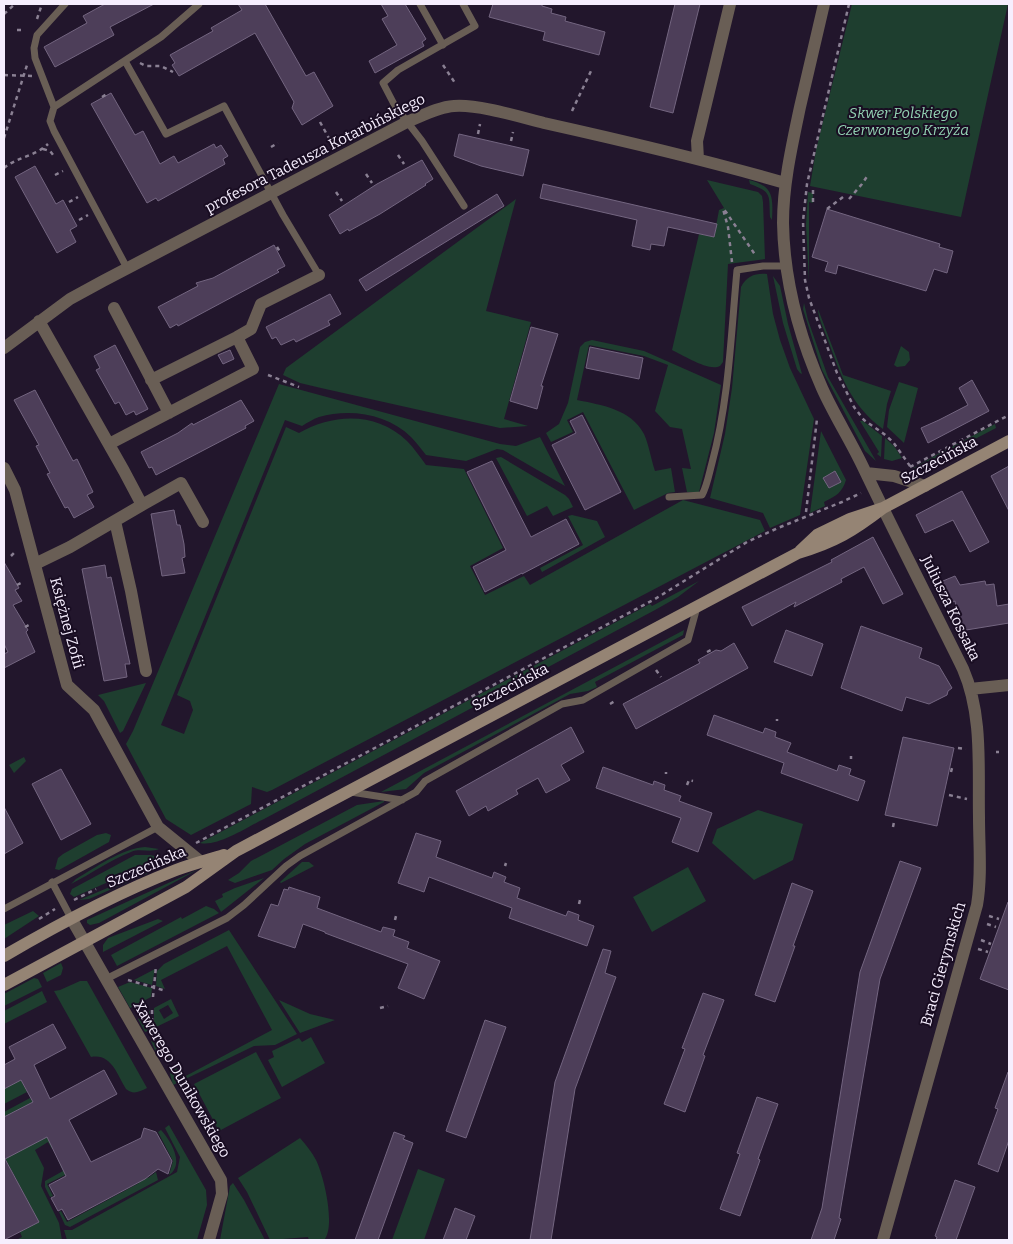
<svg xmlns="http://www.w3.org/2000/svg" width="1013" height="1244" viewBox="0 0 1013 1244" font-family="Bitter,serif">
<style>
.green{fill:#1e3e2f;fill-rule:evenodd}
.building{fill:#4d3e59;stroke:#736580}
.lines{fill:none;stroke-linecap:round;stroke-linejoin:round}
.path{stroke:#8a8093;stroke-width:2.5;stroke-dasharray:4 4;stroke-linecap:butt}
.lane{stroke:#695e55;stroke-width:7}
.street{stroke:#695e55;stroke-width:12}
.secondary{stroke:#958474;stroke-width:12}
.labels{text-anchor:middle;stroke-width:4;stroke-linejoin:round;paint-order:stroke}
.park-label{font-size:15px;font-style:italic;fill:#92d1b2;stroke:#190d22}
.street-label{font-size:15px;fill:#f6eefe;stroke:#190d22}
</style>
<rect width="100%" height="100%" fill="#22162c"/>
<path class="green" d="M852,4H1008L961,217L810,186L816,150Z
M707,180L758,192L762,196L763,202L765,259L728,264L723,362L720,366C709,372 683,355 672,350L699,234L714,237L719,210L724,208Z
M749,180C774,186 773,198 772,220L770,217C769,195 772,192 750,184Z
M808,192L813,193V203L809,202V281L806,225Z
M516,199L486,311L531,322L504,419L528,426L500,428L321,388L300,383L283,375L286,368Z
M767,274L773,314L780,340L790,368L814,419L800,515L770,528L763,513L710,498L725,434L732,388L741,287C747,276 755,273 767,274Z
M773,276L780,286L788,324L802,374L800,373L797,369L783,323Z
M804,303L808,320L828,377L876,461L865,451L822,370L803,309Z
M818,309L843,375L891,391L887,404L883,429C850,405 841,375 827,338C824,329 818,318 818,309Z
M592,340L644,351L721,385L714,433L699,492H687L682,468L691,469L682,429L670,427L655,411L668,365L644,356L589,345L577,400C601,405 631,409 644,434C649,445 651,459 655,471L671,468L675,492L668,493L634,510L583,412L567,420L573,432L551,442L546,433L559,424L568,403L580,347L585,342Z
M901,346L909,352L910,360L905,366L897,367L894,365Z
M899,382L918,388L904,443L887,427L889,410Z
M279,384L500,444L516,446L540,437L565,486L503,450L497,449L466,461L426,455C422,450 417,443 411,437C388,414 350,408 319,417C313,419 307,423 302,426L285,420L161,725L184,734L193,710L190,701L177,695L286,427L299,433C334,413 377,412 407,441C414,448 420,457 426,465L464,469L503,548L470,566L485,595L524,576L530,585L683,500L760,520L765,531L272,790L267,792L252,787L251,804L191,835L166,819L126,744L133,731Z
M860,421H863L882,436L881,457L877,454L879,452Z
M995,424L996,428L929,463L924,467L910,470L936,455Z
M821,431L846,480C842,493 836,496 824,502L825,506L810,513Z
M885,438L894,446L902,458L892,461L884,459Z
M501,457L565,495L569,499L573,507L553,516L547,506L527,516L496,458Z
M572,515L597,521L605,537L542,572L540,568L583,545L568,516Z
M699,581L678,597L655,610L264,819C247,827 218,847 200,843L650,604L652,606Z
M684,630L683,635L595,682L597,687L588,691L570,694L424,773L406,789L381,792Z
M146,683L123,731L120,733L104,701L98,695Z
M24,757L26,761L14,773L9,765Z
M384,801V802L305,844L284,859L272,870L235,883L228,880L239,873L251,861L357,805Z
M758,810L803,824L793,860L754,880L712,843L717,829Z
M106,833L111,835L109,842L59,870L55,869L58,858L63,854L97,835Z
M145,847L159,849C150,853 140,848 131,852C110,860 91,874 71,884L76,879C95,868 122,848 145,847Z
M135,855H150L163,858L74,897L70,894L72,889Z
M176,856V861L89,899L79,900L150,870Z
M302,862H309L314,866L281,883L280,882Z
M688,867L706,901L652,932L633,897Z
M199,869L99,923L90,925L87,923V920Z
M264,878L221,912L215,901L223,897L222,894L235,888Z
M206,906L214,909L219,913L117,966L111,955L181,917L182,919Z
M33,911L39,916L4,939V925Z
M158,919L163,921L103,952V945L108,938Z
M229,930L297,1034L275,1045L254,1046L173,1085L170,1074L176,1067L182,1078L272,1030L227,946L161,980L165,989L156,986L157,971L164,964Z
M61,963L63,968L61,975L47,982L43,973Z
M155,969L152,985L134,980Z
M34,978L38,979L42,987L4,1006V994Z
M80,981H87L147,1088C139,1092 133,1095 126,1089C117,1074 111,1053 91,1057L54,991L60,990Z
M130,982L152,988L151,997L130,1008L118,987Z
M42,991L47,1002L4,1024V1011Z
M171,999L179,1016L154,1028V1008ZM168,1005L173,1013L164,1019L159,1010Z
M279,1000L310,1014L335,1020L300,1033Z
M150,1011V1030L145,1032L138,1019Z
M159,1036L171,1058L165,1059L157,1055L151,1041Z
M311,1037L325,1063L282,1087L268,1060L274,1057L272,1051L299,1038L302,1042Z
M256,1052L281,1098L219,1131L194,1084Z
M21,1080L27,1092L4,1104V1089Z
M30,1098L33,1102L4,1117V1112Z
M169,1125L206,1190L207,1205L197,1240H67L64,1230H72L177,1172L180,1157L165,1128Z
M161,1130C171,1141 185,1164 169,1175L173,1161L158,1132Z
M50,1135L57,1147L52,1149L48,1142L35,1150L44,1168L41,1186L59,1223L62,1240H16L22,1237L20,1232L39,1222L4,1156V1150L11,1146Z
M300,1138C306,1145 312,1152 316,1160C324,1176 336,1227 324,1240H309L308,1237L270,1240L247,1192L238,1178Z
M61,1159L69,1173L47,1184L53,1196L50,1197L45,1187V1181L63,1171L58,1160Z
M418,1169L445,1179L424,1240H392Z
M156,1172L158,1180L70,1227L65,1225L59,1212L61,1211L67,1222L139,1183L134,1174L148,1178Z
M233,1183L244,1200L265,1240H220L230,1186Z"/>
<path class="building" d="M105,4H154L110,27L114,35L55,67L44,47L87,23L83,16Z
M238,4H265L306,76L314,72L333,106L302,125L292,108L294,102L255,33L179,76L172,65L175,63L170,55L213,31L211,28L242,10Z
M381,4H405L426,39L422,42L424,46L375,73L369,61L397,45L382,19L388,16Z
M493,4H542V6L552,9L551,13L566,17L565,21L605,32L599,55L543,40L545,32L489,17Z
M675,4H700L673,113L650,107Z
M111,93L135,135L143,131L160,164L174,156L178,163L214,144L216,148L221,145L228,156L223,159L225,164L158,201L156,198L147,203L91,104Z
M459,134L529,150L523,176L481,166L454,156Z
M422,160L433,179L425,184L426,185L380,214L349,231L348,229L340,234L329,215L377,184Z
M35,166L56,204L63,200L77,226L70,230L76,242L57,253L15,177Z
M543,184L717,224L714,237L668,227L664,246L651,244L650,250L632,246L637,220L540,198Z
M497,194L504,206L366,291L359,280Z
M827,209L940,244L939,247L953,251L947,273L934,269L926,291L838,265L836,274L825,271L828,262L812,257Z
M274,245L285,266L277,270L279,272L178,326L177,324L170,328L158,307L198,286L196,283L213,278Z
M330,294L341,314L328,321L330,325L296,342L294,339L281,345L276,337L272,339L266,327Z
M531,327L558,334L541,386H543L537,409L510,401Z
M115,345L148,409L136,415L134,411L126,415L119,402L115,404L96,370L100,368L94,356Z
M590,347L643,358L639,379L586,368Z
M230,350L234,359L223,364L218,355Z
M972,380L989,411L928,443L921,428L939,420L968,405L959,388Z
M35,390L73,461L77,459L93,492L87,495L94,507L74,518L68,507L65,508L47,474L50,473L36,446L39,445L14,400Z
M241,400L254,421L245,426L246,428L156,475L152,467L149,468L141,452L178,433L192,423L193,425Z
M582,415L621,492L585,510L552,445L576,433L570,421Z
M492,461L531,537L566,519L579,544L522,574V573L485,592L473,567L506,550L467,472Z
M1009,466V511L991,476Z
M835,471L841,482L829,488L823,478Z
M962,491L989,542L970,552L953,520L925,533L916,515Z
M174,510L177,525H180L184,544L185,557L182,558L185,573L162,576L151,514Z
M873,537L903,594L883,604L864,567L841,579L842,582L794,607L796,602L752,626L742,607L832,562L831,560Z
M4,562L19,588L15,590L22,601L13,605L28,630L26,632L35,652L4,668V654L8,652L4,644Z
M105,565L107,578L111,577L130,664H125L127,677L104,681L82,569Z
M955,576L960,585L985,581L986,585L994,584L997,606L1009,604V623L960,631L955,601L946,605L938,583Z
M861,626L922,648L919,658L939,666L952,688L948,691L947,695L929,704L906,697L902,711L841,688Z
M786,630L823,644L812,676L774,662Z
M734,643L748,668L636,729L623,704L700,663L698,660L716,650L721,651Z
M714,715L763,733L765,728L776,732L775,737L791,743L787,752L837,771L839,765L851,769L849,775L865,781L858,801L781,773L784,763L707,735Z
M571,727L584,752L561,765L570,780L546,793L538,778L516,790L518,794L488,811L486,806L469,816L456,791Z
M903,737L954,748L937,826L885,815Z
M603,767L653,785L654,781L665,785L664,790L681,796L679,801L712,813L698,852L672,842L681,818L596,788Z
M61,769L91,824L61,840L32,784Z
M4,807L23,843L4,854Z
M416,833L441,841L436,857L492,878L494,872L506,877L504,882L520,888L517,898L566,916L568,911L579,915L578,920L594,926L587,946L509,918L512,908L429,877L424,892L398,883Z
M900,861L921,868L880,979L839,1218L841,1219L834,1240H811L822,1208L860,972Z
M792,883L813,891L793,946H795L775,1002L755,995Z
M289,887L320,897L317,908L381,932L383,927L395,930L393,936L409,942L407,948L440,961L424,999L398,988L408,964L325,933V932L303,924L295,948L258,936L271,904L278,906L284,889L288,890Z
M1008,902H1009V990L980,979Z
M603,949L611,951L605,973L616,977L575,1089L551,1240H530L555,1082Z
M703,993L724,1000L703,1055L705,1056L685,1112L664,1104L685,1049L682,1048Z
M485,1020L506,1027L466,1138L446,1131Z
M53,1024L66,1048L34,1065L50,1099L104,1070L117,1094L69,1120L91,1162L141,1138L144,1128L156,1132L172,1161L168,1174L158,1169L145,1179L68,1220L62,1209L58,1211L51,1198L55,1196L49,1185L66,1176L47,1137L5,1159L39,1222L4,1240V1117L33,1102L21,1080L4,1089V1065L15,1059L9,1047Z
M1008,1072L1009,1073V1140L998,1172L978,1164L998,1109L995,1108Z
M757,1097L778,1104L758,1159L760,1160L740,1216L720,1209L740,1154L737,1153Z
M394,1132L405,1136L403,1139L413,1143L378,1240H355Z
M955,1180L975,1187L956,1240H936L937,1237L935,1236Z
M455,1208L475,1216L466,1240H443Z"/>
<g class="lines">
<path class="path" d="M849,4L807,184L803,221L805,280L809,298L837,373L854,407L864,420L884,434L893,442L910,466
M4,14L15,4
M37,19L42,4
M17,30H23
M140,63L146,66H161L173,72
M443,65L455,83
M4,75L32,76
M102,97L107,94
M572,111L591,71
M320,122L330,140
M478,134L480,124
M4,138L27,65
M511,141L513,132
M271,147L278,143
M43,149L50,151L54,156
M398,155L404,164
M4,168C17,157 36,156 48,144
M366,174L372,183
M55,175L63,171
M813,190V203
M336,192L342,201
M849,199L862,184L868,175
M69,202L78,197
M827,209L843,197
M79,220L88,215
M277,247L280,252
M732,262L728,227L723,209L726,212L756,256
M268,375L299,387
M910,467L1009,415
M806,512L817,419
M11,556L14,553
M17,585L21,583
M25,627L29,625
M707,652L711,650
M656,670L661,677
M610,704L615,701
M777,721V719
M958,748L966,749
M996,752H999
M851,759V756
M951,772L952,768
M666,774V772
M687,785L689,780L693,781
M949,795L967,799
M893,827L894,822
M196,843L655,599L747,542L778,528L842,502L861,493
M505,866L506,863
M74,900L96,889
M579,904L580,900
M989,916L999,919
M39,919L55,909
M395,920L396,916
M987,924L996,927
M981,940L991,944
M978,949L988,952
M128,980L166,991
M153,997L156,966
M380,1008L388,1006
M152,1010V1031"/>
<path class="lane" d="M65,4L37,35L34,48L35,58L54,107L50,121L54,131L127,268
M420,4L443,45
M463,4L475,26L398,70L383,83L395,106L422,141L464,206
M125,61L166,134L224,106L283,215L319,275
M54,107L161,37L199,4
M669,497L702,495C707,486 709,474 712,463C729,400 731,334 737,270L763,266H786
M351,792L402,800
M52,882L71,918
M4,909L158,827
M106,979L227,918L244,905L286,866L300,856L416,792L425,781L562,704L583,700L688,640L697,607"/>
<path class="street" d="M824,4C816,38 808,73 800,107C792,145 783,184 783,223C784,280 799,336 822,388C834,415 851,441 864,469C896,536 930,602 963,669C983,715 978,767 979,817C979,846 982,876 977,905L883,1240
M698,159L697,141L730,4
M114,308L169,413
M4,348L70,299L103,281L407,122C422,116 438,107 454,106C478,104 520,117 544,123C625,141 706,160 785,183
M151,380L237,337
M109,444L253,369L237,337L251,329L261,304L319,275
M4,468L15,490L67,685L94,710L158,827L201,862
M866,473L894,476L925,486
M142,505L181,483L203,522
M115,521L131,591L146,671
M35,564L70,547L142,505L124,471L39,321
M970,689L1009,685
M71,918L221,1180L222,1194L209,1240"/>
<path class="secondary" d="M800,551L817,535L850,519L883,508L1009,441
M4,956C59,924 116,893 176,870C192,864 208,860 224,855
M4,985L186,887L236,851L798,553C835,542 853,531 883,508"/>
</g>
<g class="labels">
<g class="park-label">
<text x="903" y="118">Skwer Polskiego<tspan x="903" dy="17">Czerwonego Krzyża</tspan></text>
</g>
<g class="street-label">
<text transform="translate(315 153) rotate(-27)" y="5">profesora Tadeusza Kotarbińskiego</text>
<text transform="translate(939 460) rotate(-28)" y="5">Szczecińska</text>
<text transform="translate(951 608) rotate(64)" y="5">Juliusza Kossaka</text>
<text transform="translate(67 623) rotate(75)" y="5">Księżnej Zofii</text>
<text transform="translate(510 687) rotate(-28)" y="5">Szczecińska</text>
<text transform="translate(146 867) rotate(-23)" y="5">Szczecińska</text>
<text transform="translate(943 964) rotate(-74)" y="5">Braci Gierymskich</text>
<text transform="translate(182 1079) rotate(60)" y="5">Xawerego Dunikowskiego</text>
</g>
</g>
<rect width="1013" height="1244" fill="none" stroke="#f6eefe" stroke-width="10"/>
</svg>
